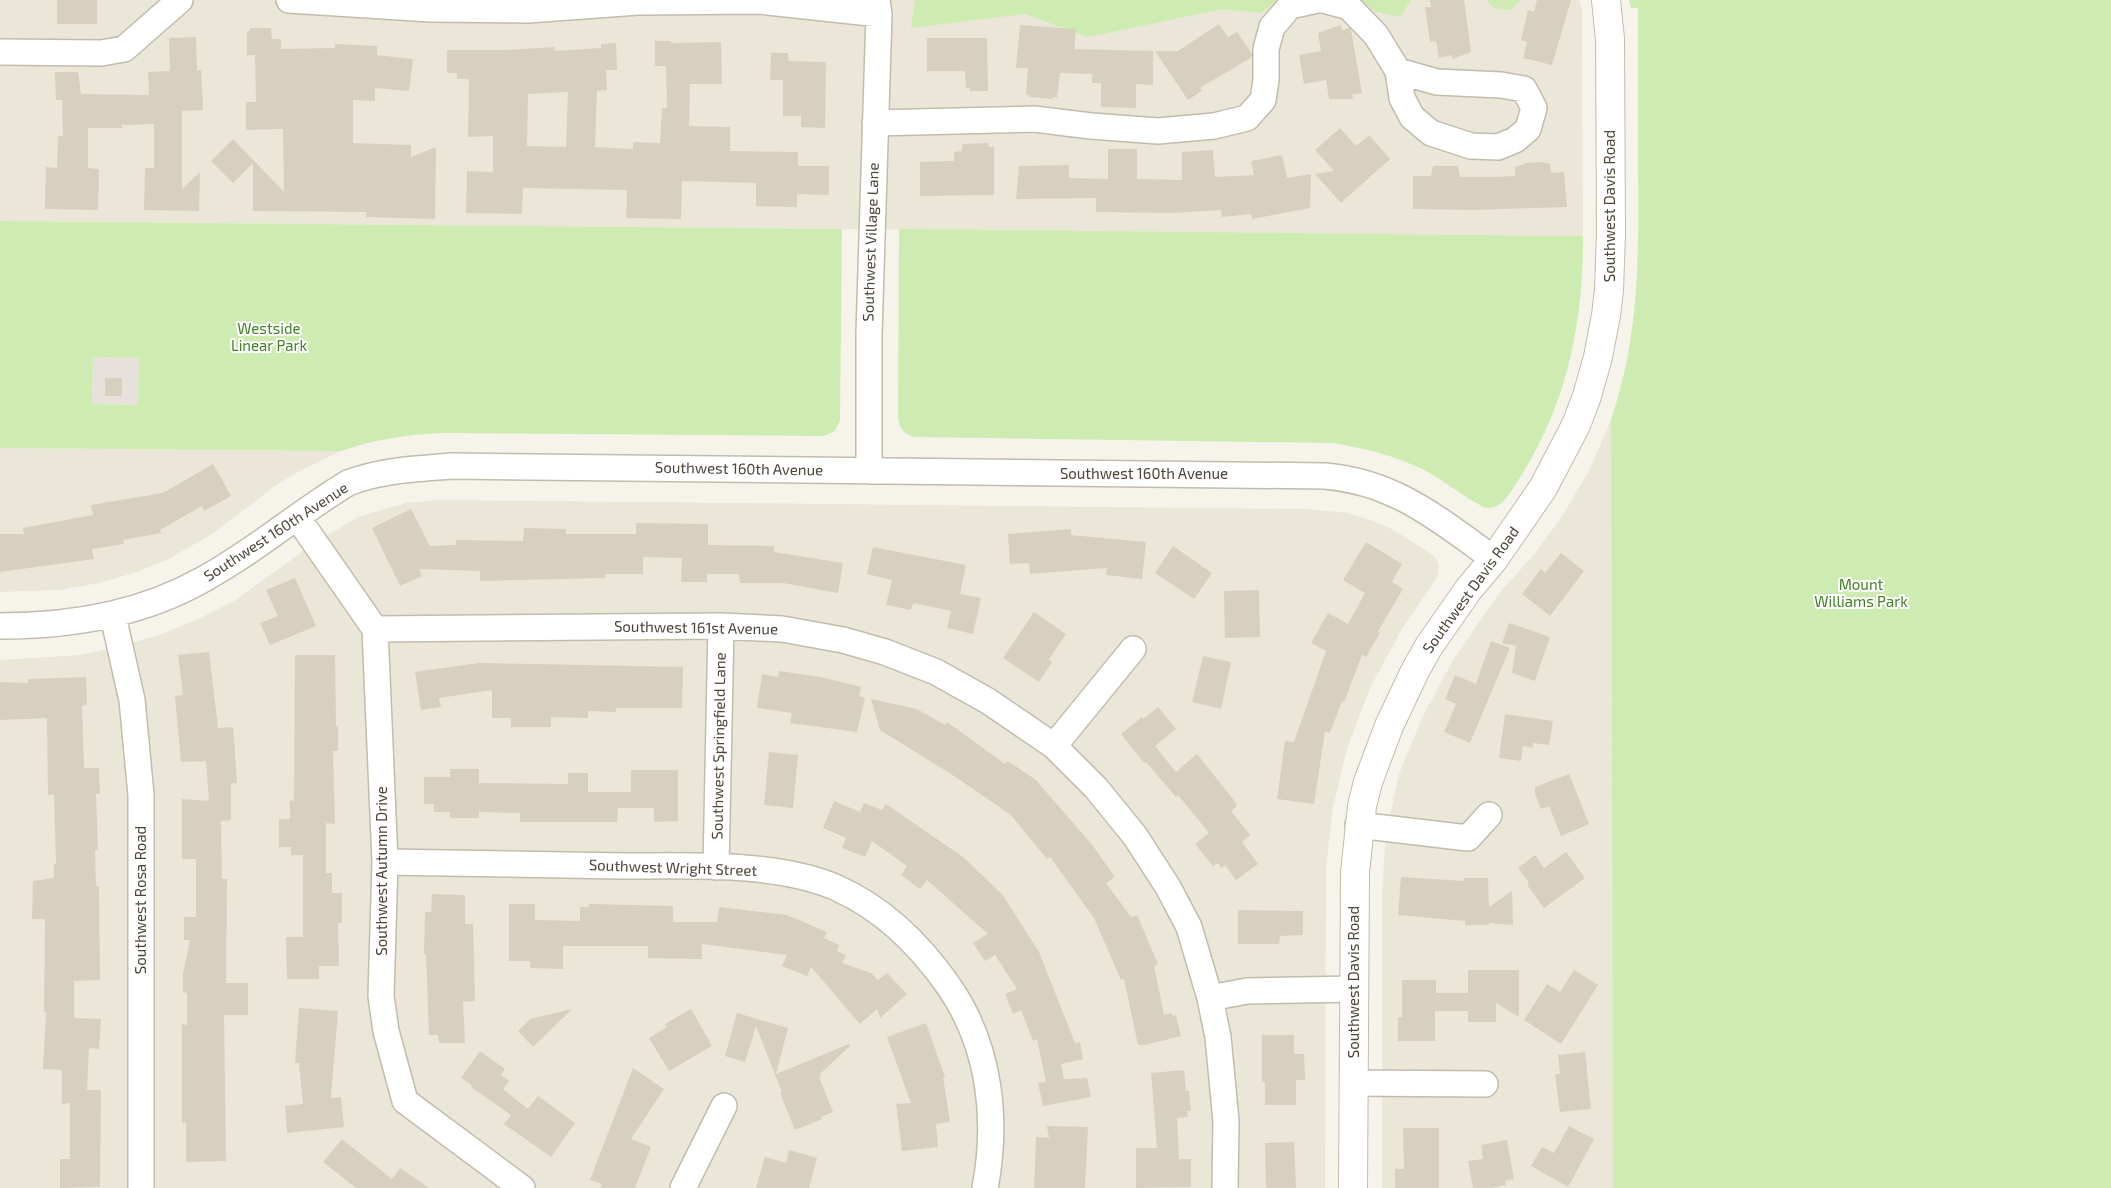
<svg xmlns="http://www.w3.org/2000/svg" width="2111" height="1188" viewBox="0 0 2111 1188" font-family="'Exo 2',sans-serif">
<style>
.residential{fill:#eae6d8}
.industrial{fill:#e6e2db}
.green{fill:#ceecb1;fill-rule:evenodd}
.building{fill:#d8d0bf;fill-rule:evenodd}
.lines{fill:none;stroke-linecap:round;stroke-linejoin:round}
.minor-casing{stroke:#c2bcac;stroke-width:28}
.tertiary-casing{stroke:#c2bcac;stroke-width:30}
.minor{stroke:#fff;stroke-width:25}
.tertiary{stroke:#fff;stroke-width:28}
.labels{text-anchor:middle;stroke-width:4;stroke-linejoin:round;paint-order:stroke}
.street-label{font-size:15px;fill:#4b4437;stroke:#fff}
.park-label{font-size:15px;fill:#428225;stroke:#fff}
</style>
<rect width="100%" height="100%" fill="#f6f3ea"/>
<path class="residential" d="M0,0H1579L1582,9L1583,236L0,221Z
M1611,420L1613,1188H1382V894L1386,834L1399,774L1423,716L1453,660L1500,592L1532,557L1561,518L1589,471Z
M0,448L341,451L296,473L275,486L212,534L169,559L134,573L99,583L59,590L0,592Z
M439,500L1307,509L1348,513L1370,520L1392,529L1433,555L1439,564L1438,576L1402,629L1370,688L1347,749L1333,807L1326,868L1325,1188H0V660L80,655L108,649L160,635L209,614L237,599L313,544L358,517L406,503Z"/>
<path class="industrial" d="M93,357L139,358V405L92,404Z"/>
<path class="green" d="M915,0H1277L1261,13L1223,9L1088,37L1025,14L911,28Z
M1360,0H1411L1400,17L1376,12Z
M1487,0H1521L1510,10L1494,8Z
M1629,0H2111V1188H1613L1611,420C1639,338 1639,258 1638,172C1638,117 1638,62 1638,8H1631Z
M0,221L842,229L840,420L835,431L824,436L439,433C405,435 373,440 341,451L0,448ZM93,357L139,358L138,405L92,404Z
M899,229L1583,236C1583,326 1567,406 1517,482C1510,493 1502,509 1487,508C1480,508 1438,477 1426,471C1396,456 1365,448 1332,443L915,437C904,435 899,428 898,417Z"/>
<path class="building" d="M57,0H97V24H57Z
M1430,0H1464L1471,52L1453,59L1452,55L1439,58L1436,41L1430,42L1425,7H1431Z
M1537,0H1571L1552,65L1523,58L1527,42L1521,40L1528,10L1534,12Z
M1219,24L1228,37L1237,32L1252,54V57L1200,88L1202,91L1188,100L1155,51H1178Z
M1020,25L1076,29L1074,49L1153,51V85L1136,84V108L1101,107V83H1092V74L1060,73L1057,98L1053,97V99L1029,97V95L1026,94L1028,68H1016Z
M1341,25L1342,30L1350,28L1351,30L1362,93L1352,95L1353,99H1329L1326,80L1304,84L1299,55L1321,51L1318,33Z
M250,28H271L272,39H281V49L335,48V44L377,46V55L413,59L409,91L375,88V101L353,100V143L411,145V157L436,147L435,219L366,217V212L253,211V163L233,183L211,161L233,139L284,192L283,129L246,130V102H256L255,55H247V31H250Z
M196,37L197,70H201L203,110L182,111V189L200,172L199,211L144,210L145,168H154V124L122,125V128H88V168L99,169L98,210L45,209L46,167L57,168L58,136H63L62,100H56L55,72H78L81,94L149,95L148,72L170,71L169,38Z
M927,38H987L988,91H970V88H966L965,71H927Z
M655,41H671V43L721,42L722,84H690L689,126L730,127V151L798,152V166H829V195L797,194V207L756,206V183L682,181L681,219L626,218L627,190L523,188L522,214L466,213L467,171L493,172V136L468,137L469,79H457V73H447V50H508L554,47L555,51L601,48V44L616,43L617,70H606L607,90L597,91L595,147L633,149V142L660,143L662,108H667L666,66H655ZM568,92L566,147L527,146L528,94Z
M771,53H788L789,61L826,62L825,128L801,127V116H783V80H770Z
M1340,128L1356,146L1369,135L1390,159L1341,203L1315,174L1334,171L1315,150Z
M989,143V147H994V195L920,196V162L954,161V152L962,151V144Z
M1108,149H1137V179L1182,180V152L1213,150L1215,177L1254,175L1251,161L1282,155L1287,178L1311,174L1310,208L1252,219L1251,214L1222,217L1221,210L1174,213L1096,212V198L1016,199L1019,166L1069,165V178L1108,179Z
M1543,162L1550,164L1551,173L1564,172L1567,207L1473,210L1413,209V176H1431L1433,166H1458L1460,177H1494L1515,176V167L1527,163Z
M105,378H122V396H105Z
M213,464L231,496L204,511L202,506L160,530L161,533L123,540L124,544L92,549L94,559L0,572V534H24L23,528L93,515L91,505L163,493Z
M411,509L430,546L456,545V540L523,541L524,528L566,529V534H636V523L708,524V545L774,546V552L843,563L838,593L783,583H740L739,574H707V582H681L682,558L643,557V574H605V578L480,581V571L419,569L422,576L400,586L372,528Z
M1071,529V535L1146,542L1142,579L1106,575L1107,568L1030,574L1029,563L1010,564L1008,534Z
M1366,542L1402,564L1392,582L1403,589L1378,631L1380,633L1366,657L1362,655L1344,702L1342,701L1330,733L1325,731L1314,804L1277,799L1285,741L1294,742L1326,651L1311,643L1328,613L1348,624L1365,593L1343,580Z
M1173,546L1212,573L1194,599L1155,573Z
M873,547L966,565L960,594L981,598L973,634L947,628L951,611L913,603L911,610L886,605L892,580L867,574Z
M1561,553L1584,571L1550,616L1522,594L1541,569L1545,573Z
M295,578L316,626L270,645L260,623L278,616L266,590Z
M1259,590L1260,637L1225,638L1224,591Z
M1034,612L1066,634L1049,659L1052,662L1039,682L1003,658Z
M1509,623L1550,637L1535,681L1512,673L1516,646L1502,643Z
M1491,641L1510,648L1470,743L1444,732L1456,704L1445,699L1455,675L1476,684Z
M209,652L218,728L233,727L237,783H231V820L221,821L222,879H227L226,983H248V1015H224L226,1161L186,1162V1123H182V1024L187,1025V993L183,992V974L190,940H184V917H196V859H182V799L209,801L206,761L181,762L175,696L183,695L178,655Z
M295,655H335L336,726H338V751H333L335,824L326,823V873H332V893H342V923H338L339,966H319V979H287L286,937H303V855H291V847H279V819H290V800L294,801Z
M1203,656L1231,662L1221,709L1192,702Z
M479,663L683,667L682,708H616V712L588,711V718L551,717V727H511V718H492V690L439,698L441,707L421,710L415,672Z
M779,671L821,677L861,687L859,696L865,698L857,732L790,723L792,713L757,708L762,674L778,677Z
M86,677L87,705L82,706L84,768H99L100,794H96L98,850H95L96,886H99L100,980L74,981V1018L101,1019L99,1049L89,1048L87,1090H101L100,1187L60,1188V1159H70V1103L62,1104V1070L43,1069L46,1012H44L45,919H32L33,881L54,878V864H56L54,794L48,795L47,718L0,720V682L28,683V679Z
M871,699L917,709L945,725L947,722L1005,764L1008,761L1036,780L1093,846L1115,877L1106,883L1131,917L1137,915L1158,964L1154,966L1164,1015L1172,1013V1016L1176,1015L1181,1036L1145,1045H1138L1124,979L1121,980L1094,918L1050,857L1047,859L1011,815L951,774L880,730Z
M1158,707L1176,729L1155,746L1176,772L1197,754L1233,799L1237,806L1231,811L1250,835L1242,842L1258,864L1236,880L1225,865L1221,868L1218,863L1213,866L1195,844L1209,833L1178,795L1176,797L1146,762L1144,763L1121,734L1142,717L1143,719Z
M1505,714L1553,721L1549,745L1533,743V748L1523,746L1521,761L1499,758Z
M769,752L798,755L793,808L764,805Z
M450,769H479V783L568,784V773H588V792H631V770H678V821L654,822V808H618L617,822H520V813L479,812V818H450V812H434V804H424V777H450Z
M1569,774L1589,824L1561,836L1549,806L1541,809L1535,794V787Z
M834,801L860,812L864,803L882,810L886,804L963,857L1002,894L1039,952L1075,1043L1080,1042L1083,1059L1061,1064L1064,1079L1087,1078L1091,1097L1043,1106L1038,1083L1046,1082L1037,1039L1033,1041L1021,1010L1013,1014L1005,994L1017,989L995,955L985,961L973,943L988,934L927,880L920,889L901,875L907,866L872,841L865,857L842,848L846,838L823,828Z
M1566,852L1585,878L1544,908L1528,886V881L1518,868L1535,855L1544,868Z
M1401,877L1464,881V878H1488L1489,907L1512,891L1513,925L1489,923V925H1465V921L1398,915Z
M432,894L465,895V924H473L475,1001L463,1002L465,1043H439L438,1035H429L426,954H424L425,912H431Z
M509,904H535V920L580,921V907H589V904L673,906V922H717L719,907L787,915L827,932L824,938L839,945L837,951L846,955L842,963L871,973L878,980L887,973L907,994L880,1018L877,1009L860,1024L811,967L807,976L782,966L787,955L702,944V959L648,958V946H563V969L530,968V961H509Z
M1238,910L1303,911V935L1280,936L1279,944H1238Z
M1468,970H1519V1017L1496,1003V1022H1468V1011H1435V1041H1398V1017H1402V980H1436V993H1468Z
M1574,970L1598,985L1561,1044L1524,1020L1547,984L1560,992Z
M299,1008L338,1011L331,1098L341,1097L344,1127L287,1133L285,1106L303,1104L299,1063H295Z
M572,1009L533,1047L518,1031L530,1019Z
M691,1009L712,1046L669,1071L649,1038L667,1027L665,1024Z
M737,1013L788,1028L776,1074L849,1044L850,1046L820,1074L821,1076L819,1077L833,1112L821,1117L822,1119L795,1130L780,1093L782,1092L756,1026L745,1062L725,1056Z
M926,1023L945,1077H943L950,1122L936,1124L938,1147L902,1151L896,1104L911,1103L887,1037Z
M1262,1035H1294V1054H1304L1305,1080H1296V1105H1265V1082H1262Z
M480,1051L505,1069L501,1075L509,1081L503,1089L528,1109L538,1096L575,1123L551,1157L504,1124L511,1115L471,1087L472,1085L461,1078Z
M1585,1052L1591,1109L1560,1112L1555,1074H1560L1558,1055Z
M633,1068L664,1089L631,1139L651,1147L635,1188H600L602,1184L590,1180Z
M1184,1070L1186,1091H1189L1191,1111H1187L1188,1117L1177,1118L1179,1159H1191V1187L1136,1188V1148H1157L1151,1073Z
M1047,1126L1088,1127L1085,1188H1034L1036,1137L1049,1138Z
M1569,1126L1594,1139L1568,1187L1531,1166L1542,1147L1554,1153Z
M1403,1128H1439V1188H1395V1169H1404Z
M342,1139L392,1179L400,1168L429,1188H356L323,1162Z
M1507,1140L1514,1179L1505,1181L1506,1185L1491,1188H1473L1468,1161L1483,1159L1481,1145Z
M1294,1142L1296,1188H1266L1265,1143Z
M789,1150L817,1158L809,1188H756L765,1157L786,1163Z"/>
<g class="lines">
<defs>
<path id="minor" d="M289,0L430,9L528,10L638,2L759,1L879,14
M1323,0L1349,7L1376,35L1398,71L1402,98L1412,117L1431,133L1471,146L1498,147L1515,140L1528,129L1534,108L1524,89L1501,85L1437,82L1398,71
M0,52L101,53L124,49L180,0
M875,123L1034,119L1091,126L1158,131L1214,126L1247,118L1263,100L1266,80V49L1272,27L1290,6L1317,0
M869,471V334L879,14L877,0
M297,517L375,629L385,862L381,996L386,1031L405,1101L522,1188
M113,616L132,700L141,795V1188
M0,626C71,626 140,615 202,580C254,552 298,513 348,483C381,470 416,469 452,466L1325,476C1396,482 1439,520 1494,559
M375,629L721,626L782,629L843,640L885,652L936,672L988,701L1054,746L1096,788L1135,836L1168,887L1189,927L1210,998L1218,1037L1226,1121L1225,1188
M1054,746L1133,649
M1358,825L1468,838L1489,815
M385,862C465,863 546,865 627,866C691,866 778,862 837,888C884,909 921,946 950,988C990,1047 998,1119 985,1188
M716,867L721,626
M1210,998L1247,991L1354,989
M1353,1083L1485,1084
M683,1188L724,1106"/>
<path id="tertiary" d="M1353,1188L1355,873L1362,806L1368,782L1389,726L1415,671L1429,646L1468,590L1494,559L1543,488L1576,425L1587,396L1598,357L1606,315L1609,290L1611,234L1610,39L1606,0"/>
</defs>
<use href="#minor" class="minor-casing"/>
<use href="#tertiary" class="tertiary-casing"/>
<use href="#minor" class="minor"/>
<use href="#tertiary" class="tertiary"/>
</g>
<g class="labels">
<g class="street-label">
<text transform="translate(1610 206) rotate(-90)" y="5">Southwest Davis Road</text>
<text transform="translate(871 242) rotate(-88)" y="5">Southwest Village Lane</text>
<text transform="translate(739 469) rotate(1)" y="5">Southwest 160th Avenue</text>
<text x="1144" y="479">Southwest 160th Avenue</text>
<text transform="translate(276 532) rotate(-33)" y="5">Southwest 160th Avenue</text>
<text transform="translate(1471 590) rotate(-54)" y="5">Southwest Davis Road</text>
<text transform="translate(696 628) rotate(1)" y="5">Southwest 161st Avenue</text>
<text transform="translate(719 746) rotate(-89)" y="5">Southwest Springfield Lane</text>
<text transform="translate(673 868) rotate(2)" y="5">Southwest Wright Street</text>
<text transform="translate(382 871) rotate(-90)" y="5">Southwest Autumn Drive</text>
<text transform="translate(141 900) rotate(-90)" y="5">Southwest Rosa Road</text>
<text transform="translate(1354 982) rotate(-90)" y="5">Southwest Davis Road</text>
</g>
<g class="park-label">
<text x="269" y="334">Westside<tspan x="269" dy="17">Linear Park</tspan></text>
<text x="1861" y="590">Mount<tspan x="1861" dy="17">Williams Park</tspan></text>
</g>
</g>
</svg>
